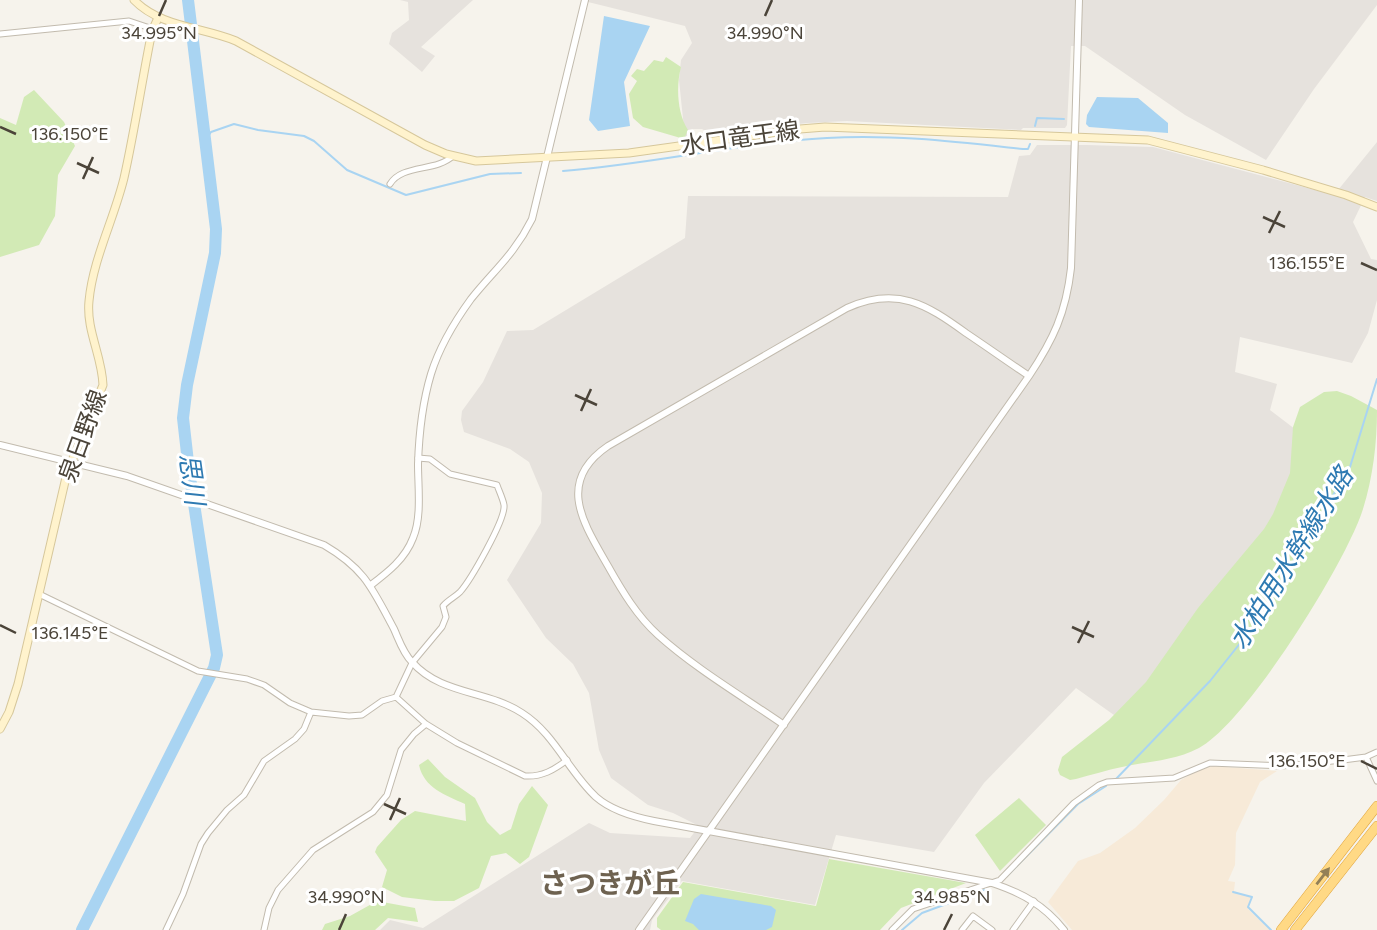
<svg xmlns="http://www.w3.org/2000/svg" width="1377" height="930" viewBox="0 0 1377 930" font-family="Figtree,'Noto Sans JP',sans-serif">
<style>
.commercial{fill:#f7ead8}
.industrial{fill:#e6e2dd}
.green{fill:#d2eab5}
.water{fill:#a9d4f2}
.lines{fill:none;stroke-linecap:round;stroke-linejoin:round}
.stream{stroke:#a9d4f2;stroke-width:2}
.river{stroke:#a9d4f2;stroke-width:12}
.minor-casing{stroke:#c2bbae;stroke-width:7}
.tertiary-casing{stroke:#c2bbae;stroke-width:8}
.secondary-casing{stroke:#d6c79b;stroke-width:9}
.trunk-casing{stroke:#e0a43c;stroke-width:10}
.minor{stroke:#fff;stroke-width:5}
.tertiary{stroke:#fff;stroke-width:6}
.secondary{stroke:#fff3cd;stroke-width:7}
.trunk{stroke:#ffd985;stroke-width:9}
.oneway{fill:#938057}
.ticks{fill:none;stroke:#4b4439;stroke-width:2.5}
.labels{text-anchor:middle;stroke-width:6;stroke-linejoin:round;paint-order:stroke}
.street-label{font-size:24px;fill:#4b4439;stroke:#fff}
.water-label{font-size:26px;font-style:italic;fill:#2e7ab2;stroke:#fff}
.quarter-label{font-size:28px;font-weight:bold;fill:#6e6250;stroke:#fff}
.ticks-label{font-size:18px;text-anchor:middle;fill:#4b4439;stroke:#fff;stroke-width:6;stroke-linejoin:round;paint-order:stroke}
</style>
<rect width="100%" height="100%" fill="#f6f3ec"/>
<path class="commercial" d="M1213,766L1277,771L1260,782L1236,833L1235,865L1228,881L1235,882L1234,891L1251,897L1248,909L1270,930H1072L1048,902L1078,861L1100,853L1135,828L1164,800L1181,780L1199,770Z"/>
<path class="industrial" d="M400,0H473L421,47L435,56L422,72L389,44L392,33L409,20L408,2Z
M580,0H1377V5L1314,89L1266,160L1185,115L1085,46H1071L1067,125L1065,128H1023L1021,130L847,121L807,123L711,134L702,129H692L685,138L679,80L681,60L692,43L685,26Z
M1377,142V201L1365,197L1353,222L1371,259L1377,260V300L1368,333L1352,363L1240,337L1235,372L1277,384L1270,410L1325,452L1128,725L1076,688L984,783L934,852L836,835L815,905L682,881L652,920L650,930H380L390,920L423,928L589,823L610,833L690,838L699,826L673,813L648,805L611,778L599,750L589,693L573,664L546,638L507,580L541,523L542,493L529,462L510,449L464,432L461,420L462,411L483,382L507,331L533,330L685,238L688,196L1008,197L1019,156L1030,155L1037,145H1087L1153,147L1334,195Z"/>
<path class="green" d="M666,57L681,67C676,86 677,113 688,130L684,139L643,127L633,118L629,94L637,81L631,76L637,69L644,71L654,60L663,62Z
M34,90L64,122L75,146L58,175L55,216L39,245L0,257V118L16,125L24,97Z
M1337,391L1351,396L1377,410C1377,443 1373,477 1363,509C1346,563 1247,722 1199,748C1174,761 1149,761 1122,767C1107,770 1091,775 1076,779L1070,780L1060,775L1058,770L1062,757L1109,720L1146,682L1198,608L1264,529L1273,514L1290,473L1293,427L1300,407L1324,392Z
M428,759L445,777L475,798L487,822L500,835L511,829L519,804L532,786L548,805L529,857L520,864L506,853L491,856L479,888L454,901H435L402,897L382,887L387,870L375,852L377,847L401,820L415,811L466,821L465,804C445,795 424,788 419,765Z
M1019,798L1046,825L1000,871L975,835Z
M829,859L966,883L901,908L880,930H661L657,927V918L683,882L816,906Z
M377,901L415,908L418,922L388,918L375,930H322L325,924L350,916Z"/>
<path class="water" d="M604,16L650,26L624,82L630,126L598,131L589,120Z
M1097,97L1138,98L1168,123V133L1089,127L1086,124L1087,115Z
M701,894L771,906L776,910L772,927L766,930H699L693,924L685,921L694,899Z"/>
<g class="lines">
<path class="stream" d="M1035,126L1037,118L1064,119
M205,141L211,132L234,124L258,130L304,136L314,141L347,170L406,195L490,174L521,173
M563,171C652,164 739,143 827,138C893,134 958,142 1023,149H1028L1030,144
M1116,779L1210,681L1257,622L1350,467L1377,379
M1006,877L1078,804L1106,786
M1233,892L1252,897L1248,907L1271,930
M902,930L922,913L987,889"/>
<path class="river" d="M82,930L214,668L217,655L189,471L183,418L187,385L215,253L216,229L188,0"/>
<defs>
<path id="minor" d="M0,34L129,21L153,29
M390,184C402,164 436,172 453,156
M39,594L198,671L247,679L264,685L290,703L311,712L349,716L362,715L382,701L396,697L412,663L442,627L446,617L443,606C448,600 455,597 460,592C470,581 506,519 504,505C503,499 499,491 497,485L450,474L430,459L418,458
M396,697L426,724L457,743L525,776C542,777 554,770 567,760
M1366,757L1377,781
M166,930L183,894L201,844L208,833L227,810L244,795L264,761L295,739L304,729L311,712
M264,930L269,908L278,890L313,850L373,812L387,795L401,750L414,734L426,724
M892,930L913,909L1000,880L1074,803L1099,785L1107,782L1174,778L1210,763L1281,766L1343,760L1366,757L1377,752
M962,930L973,916L992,930
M1013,930L1034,901"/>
<path id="tertiary" d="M0,445L127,476L324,545C365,569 372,588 394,629C399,640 403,653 412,662C441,695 487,690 522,713C555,734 568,771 596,797C612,811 634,817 654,821L992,883C1022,893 1044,905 1064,930
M371,585C388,572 405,559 413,538C422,517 418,487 418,464C419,433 422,404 431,374C439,348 455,321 471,299C495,269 514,255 532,219L585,0
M784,725C742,696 696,669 658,635C637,616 622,591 608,566C584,524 555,482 608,446L847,308C897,286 926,304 966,333C987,347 1008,362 1029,376
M639,930L1029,376C1053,340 1066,313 1071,268L1079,0"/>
<path id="secondary" d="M134,0C160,27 202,27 236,41L425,145L446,154L476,161L629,153L800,129L825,127L1148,140L1263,170L1346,195L1377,207
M0,729L9,712L18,684L67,473L103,385C102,356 86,330 89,301C93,259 114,219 124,178C135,129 142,80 152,31L158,18"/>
<path id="trunk" d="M1281,930L1377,806
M1295,930L1377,826"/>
</defs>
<use href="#minor" class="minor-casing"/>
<use href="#tertiary" class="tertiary-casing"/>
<use href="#secondary" class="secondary-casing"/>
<use href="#trunk" class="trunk-casing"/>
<use href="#minor" class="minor"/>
<use href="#tertiary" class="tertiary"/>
<use href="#secondary" class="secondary"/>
<use href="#trunk" class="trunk"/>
</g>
<defs><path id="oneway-solid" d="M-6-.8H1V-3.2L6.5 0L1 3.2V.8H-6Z" transform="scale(1.75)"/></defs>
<use class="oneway" href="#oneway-solid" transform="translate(1323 876) rotate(-52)"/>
<path class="ticks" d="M159,16L166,0M765,16L772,0M0,127L16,134M77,163L99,173M83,179L93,157M1263,217L1285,227M1269,233L1280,211M1361,263L1377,270M575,395L597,405M581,411L591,389M0,625L16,633M1072,627L1094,637M1078,643L1089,621M1361,761L1377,769M384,804L406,814M390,820L400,798M339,930L346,914M944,930L952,914"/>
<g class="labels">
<g class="street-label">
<text transform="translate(740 138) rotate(-8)" y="8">水口竜王線</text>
<text transform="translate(83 436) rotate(-70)" y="8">泉日野線</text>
</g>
<g class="water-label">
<text transform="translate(192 479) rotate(82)" y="9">思川</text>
<text transform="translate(1291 558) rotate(-58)" y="9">水柏用水幹線水路</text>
</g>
<g class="quarter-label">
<text x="610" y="893">さつきが丘</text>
</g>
</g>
<g class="ticks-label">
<text x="159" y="39">34.995°N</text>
<text x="765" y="39">34.990°N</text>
<text x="70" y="140">136.150°E</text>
<text x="1307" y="269">136.155°E</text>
<text x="70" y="639">136.145°E</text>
<text x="1307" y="767">136.150°E</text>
<text x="346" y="903">34.990°N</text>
<text x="952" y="903">34.985°N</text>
</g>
</svg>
